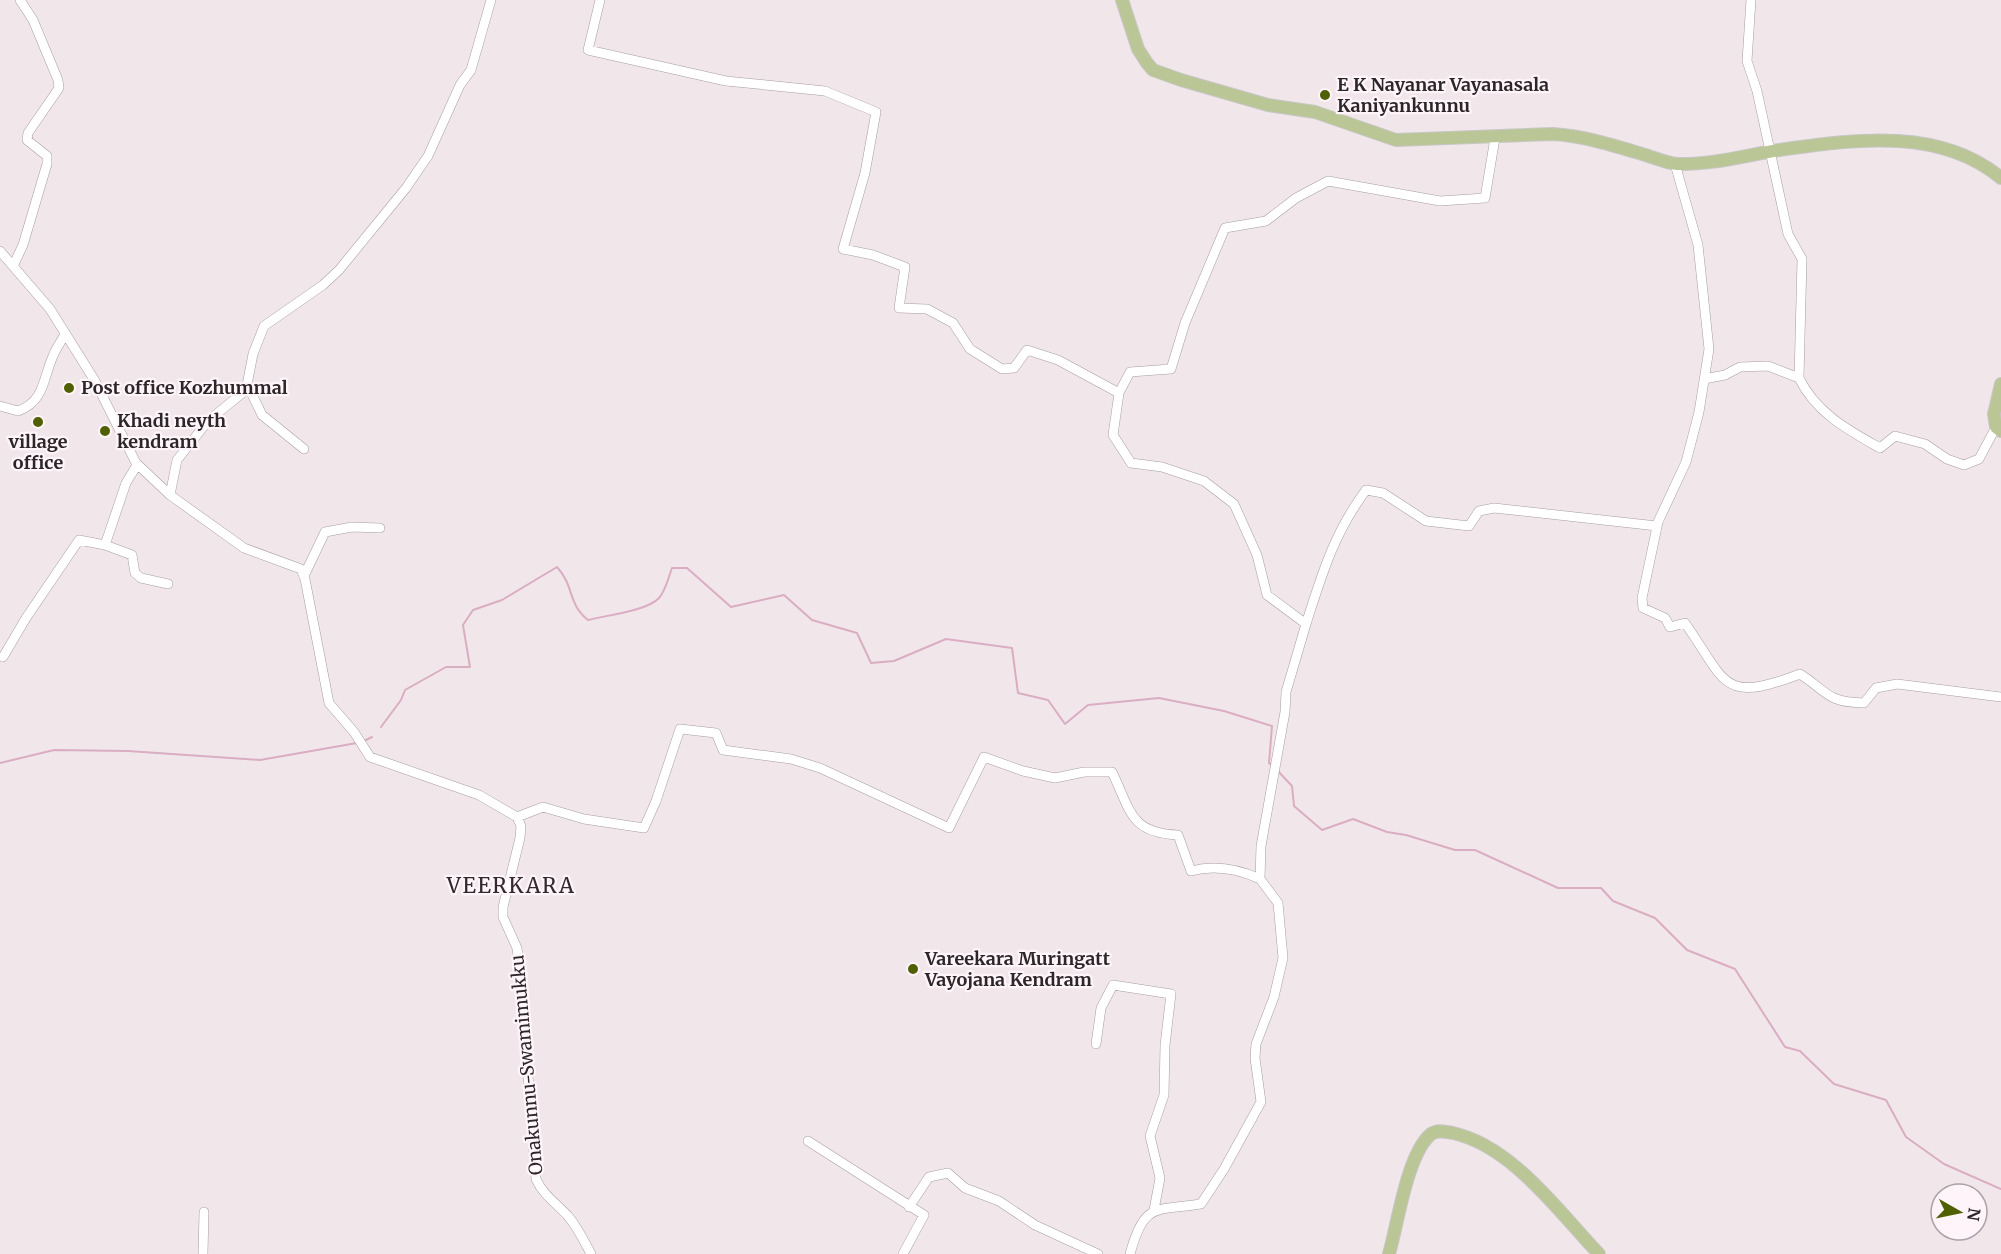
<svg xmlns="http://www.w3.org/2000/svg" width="2001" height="1254" viewBox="0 0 2001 1254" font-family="Merriweather,serif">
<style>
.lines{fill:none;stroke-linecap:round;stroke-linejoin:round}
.stream{stroke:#daadc2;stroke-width:2}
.minor-casing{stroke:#a79da1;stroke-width:10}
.major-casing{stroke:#c8c7c7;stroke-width:14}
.minor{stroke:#fff;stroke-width:9}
.major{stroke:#bbc696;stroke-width:12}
.poi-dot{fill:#505f02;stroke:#fef4f9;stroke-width:2}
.labels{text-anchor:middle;stroke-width:4.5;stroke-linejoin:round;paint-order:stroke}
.poi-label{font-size:18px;font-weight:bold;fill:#2b2729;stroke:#fef4f9;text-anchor:start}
.street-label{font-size:18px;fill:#2b2729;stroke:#fef4f9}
.quarter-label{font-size:21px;letter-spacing:1.5px;fill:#31292d;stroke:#fef4f9}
</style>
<rect width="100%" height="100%" fill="#f1e7eb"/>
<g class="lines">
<path class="stream" d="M381,727L401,700L405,690L446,667H470L463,625L473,610L502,600L557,567C575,587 567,603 588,620C607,615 647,611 659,598C665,592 669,576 672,568H687L731,607L784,595L812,620L857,633L871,663L894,661L946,639L1012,648L1018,693L1048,700L1065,724L1088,705L1159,698L1224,711L1272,726L1269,763L1273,766
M362,742L372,737
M0,763L54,750L128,751L260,760L357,743
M1277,770L1292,786L1294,806L1322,830L1353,819L1387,832L1406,835L1455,850H1475L1558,888H1601L1613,901L1655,918L1687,950L1735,969L1785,1047L1800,1051L1834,1084L1886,1100L1906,1137L1944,1164L2001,1189"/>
<defs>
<path id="minor" d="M600,0L588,50L726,81L825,91L876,112L865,173L843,249L873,255L905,267L899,308L927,309L953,323L970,349L1002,369L1014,368L1027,350L1058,360L1119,393L1130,372L1171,369L1185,323L1225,228L1266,221L1296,198L1328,181L1440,201L1485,198L1495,138
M1751,0L1747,61L1757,91L1788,234L1802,259L1799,378
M1675,164L1698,245L1709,349L1699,412L1686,462L1658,522L1642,598L1643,608L1665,618L1670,627L1685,623C1727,683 1721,704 1800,674C1828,692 1826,702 1864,703L1876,688L1897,684L2001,697
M0,251L50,309L95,381L136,463L170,495L244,548L301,569L305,579L329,703L354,732L370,757L479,795L517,817L521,826L520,838L503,907V917L517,948L520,971L536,1179C543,1195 556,1203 568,1216C578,1228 584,1241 591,1254
M14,264L23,245L47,164V156L27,140L28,133L59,88L58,80L33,20L20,0
M1704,379L1725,375L1740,367L1768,366L1799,378C1816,413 1848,430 1880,448L1895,436L1925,444L1947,459L1964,465L1979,459L1996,427
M248,386L262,415L304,449
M1119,393L1113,435L1131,463L1162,467L1204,481L1234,504L1257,555L1267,595L1306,624L1286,692L1285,712L1261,846L1260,879L1278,903L1283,958L1274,997L1256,1044L1255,1058L1261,1102L1224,1169L1201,1204C1155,1211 1144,1202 1130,1254
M0,406L18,411C45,401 43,378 53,356C56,348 61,342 65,334
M170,495L177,460L208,421L246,390L253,354L264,326L323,285L339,270L406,188L428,156L460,85L471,70L491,0
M105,545L132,555L135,573L141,578L168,584
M304,576L325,532L352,527L380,528
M1306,624C1322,574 1334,533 1366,490L1383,493L1426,521L1469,526L1479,511L1494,508L1657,526
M3,657L26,618L79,540L105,545L126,483L137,465
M517,817L543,807L584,819L644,828L656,801L680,729L716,733L723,750L791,759L820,768L949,828L984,757L1023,771L1055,778L1084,772H1112C1131,811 1130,833 1178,835L1191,871C1214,865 1238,869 1260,879
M1096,1044L1101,1008L1113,985L1171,994L1165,1045L1164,1095L1150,1136L1160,1178L1154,1210
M808,1141L924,1215L903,1254
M909,1207L929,1177L948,1173L965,1188L999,1201L1035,1225L1098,1254
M203,1254L204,1212"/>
<path id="major" d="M1122,0L1138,49L1147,63L1153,70L1181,80L1268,105L1315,112L1396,140L1553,134C1584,136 1612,145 1642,154C1653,157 1666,163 1677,164C1714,165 1750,154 1786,149C1858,139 1941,128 2001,178
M2001,384L1994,414L1996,427L2001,431
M1389,1254C1398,1223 1407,1154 1431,1134C1438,1129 1445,1132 1453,1133C1512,1146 1559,1212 1599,1254"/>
</defs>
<use href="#minor" class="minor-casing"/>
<use href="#major" class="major-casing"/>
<use href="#minor" class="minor"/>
<use href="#major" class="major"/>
</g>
<g class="poi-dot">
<circle cx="1325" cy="95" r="6"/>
<circle cx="69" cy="388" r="6"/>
<circle cx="38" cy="422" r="6"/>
<circle cx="105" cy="431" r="6"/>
<circle cx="913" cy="969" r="6"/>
</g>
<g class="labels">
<g class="poi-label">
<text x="1337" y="91">E K Nayanar Vayanasala<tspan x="1337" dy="21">Kaniyankunnu</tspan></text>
<text x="81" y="394">Post office Kozhummal</text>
<text x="117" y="427">Khadi neyth<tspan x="117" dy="21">kendram</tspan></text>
<text x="38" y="448" text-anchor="middle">village<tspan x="38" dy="21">office</tspan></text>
<text x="925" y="965">Vareekara Muringatt<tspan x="925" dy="21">Vayojana Kendram</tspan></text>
</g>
<g class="street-label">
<text transform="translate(527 1065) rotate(-95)" y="6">Onakunnu-Swamimukku</text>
</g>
<g class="quarter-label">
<text x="511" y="893">VEERKARA</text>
</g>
</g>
<g transform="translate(1959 1212) rotate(99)"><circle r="28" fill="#fef4f9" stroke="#aaa2a6" stroke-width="1.5"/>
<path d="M0-4.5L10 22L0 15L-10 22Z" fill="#505f02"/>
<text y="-9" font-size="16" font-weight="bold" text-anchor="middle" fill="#2b2729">N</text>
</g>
</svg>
